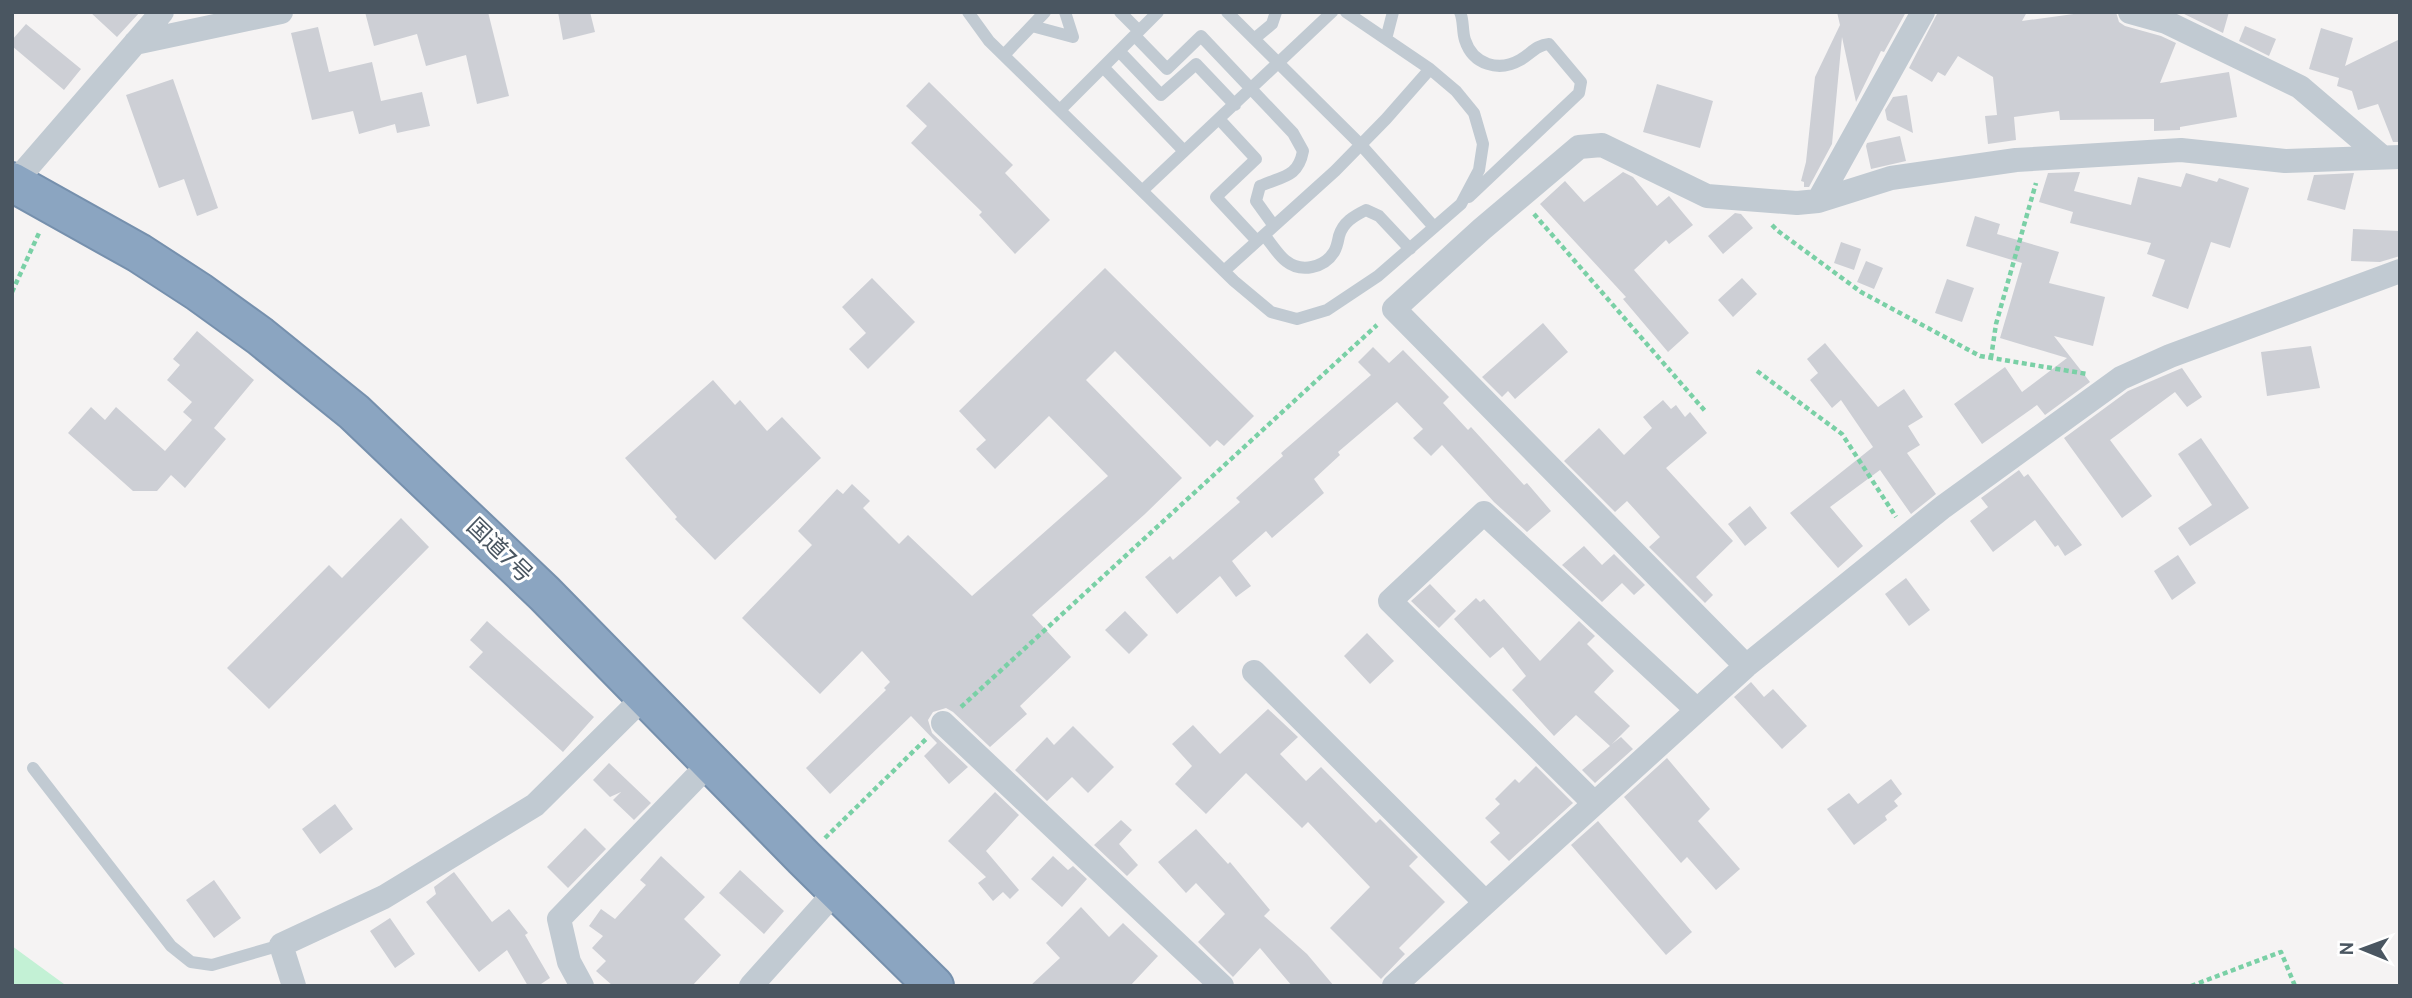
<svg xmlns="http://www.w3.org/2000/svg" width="2412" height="998" viewBox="0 0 2412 998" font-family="Cabin,'Noto Sans JP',sans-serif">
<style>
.green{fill:#c3f1d5}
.building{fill:#cdcfd5}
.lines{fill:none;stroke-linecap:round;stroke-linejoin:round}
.highway-casing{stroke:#7690ad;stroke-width:42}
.path{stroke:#7ad0a6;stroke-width:4.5;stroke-dasharray:5 3.5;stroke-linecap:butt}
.lane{stroke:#c1cad2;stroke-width:12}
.street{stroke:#c1cad2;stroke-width:24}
.highway{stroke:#8ba5c1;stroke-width:38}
.labels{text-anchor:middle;stroke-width:6;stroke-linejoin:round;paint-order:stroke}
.street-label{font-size:23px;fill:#4a5661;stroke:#fff}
</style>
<rect width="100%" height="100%" fill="#f5f3f3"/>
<path class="green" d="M12,946L64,984L69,986H12Z"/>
<path class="building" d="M90,12H140L117,37Z
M365,12H488L509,96L477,104L466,55L426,66L417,34L374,46Z
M558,12H590L595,32L563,40Z
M1837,12H1906L1884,52L1881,51L1856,102L1842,37L1832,144L1809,187H1804V182L1801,181L1806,162L1815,77L1840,25Z
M1938,12H2027L2022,21L2088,12H2116L2119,22L2125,26L2161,36L2176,43L2160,83L2229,72L2237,117L2180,127V130L2154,131V119L2060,120L2059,111L2014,117L2016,140L1988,144L1985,116L1997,115L1993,77L1958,56L1945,76L1938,72L1932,82L1909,68Z
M2180,12H2229L2223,33Z
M26,24L81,69L64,90L12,46V40Z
M2245,26L2276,39L2269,56L2239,41Z
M318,27L329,72L372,62L381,101L422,92L430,126L397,133L395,124L359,134L353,111L312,120L291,33Z
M2321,28L2353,38L2345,66L2400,39V142H2393L2378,104L2358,110L2352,91L2337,86L2339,78L2309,69Z
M173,79L218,208L197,216L184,179L159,188L126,95Z
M929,82L1013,165L1005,173L1050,220L1015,254L979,215L982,212L911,143L927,126L906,106Z
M1657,84L1713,101L1700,148L1643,132Z
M1907,95L1913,133L1887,120L1885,110L1893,97Z
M1900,136L1906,161L1871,169L1866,146L1867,143Z
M1623,172L1633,177L1657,206L1669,196L1693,225L1669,244L1666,240L1634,270L1689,333L1668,352L1623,299L1626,297L1540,204L1565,181L1584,202Z
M2080,172L2074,191L2131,205L2138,177L2181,187L2186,173L2217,182L2219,178L2249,188L2230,248L2211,242L2188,309L2152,296L2165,260L2147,254L2151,243L2070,223L2073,212L2039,202L2048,173Z
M2354,173L2345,210L2307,200L2314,175Z
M1735,213L1741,214L1753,228L1723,254L1708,236Z
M1975,216L2000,224L1997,234L2059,252L2049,283L2105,297L2093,346L2054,336L2090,382L2045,415L2037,405L1982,444L1954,404L2005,367L2022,392L2067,358L2000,338L2022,263L1966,246Z
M2353,229L2400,231V256L2380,262L2351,261Z
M1841,242L1861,249L1854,270L1834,263Z
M1866,261L1883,268L1874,289L1857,282Z
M1105,268L1254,416L1224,446L1217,440L1210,447L1115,351L1086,380L1182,478L1145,514L1032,615L1071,657L1020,706L1027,714L990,747L953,712L946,708L933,712L928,720L932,733L968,767L949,784L924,756L937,743L911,716L830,794L806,768L886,690L884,688L890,682L862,651L820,694L742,618L812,545L798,531L837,489L843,494L852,484L870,501L863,508L899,544L908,535L972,596L1108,476L1049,416L995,469L976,449L986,440L959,411Z
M872,278L915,322L868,369L849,349L866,333L842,307Z
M1742,278L1757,294L1733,317L1718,300Z
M1947,279L1974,288L1962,322L1935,313Z
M1543,323L1568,352L1515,399L1508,391L1502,397L1482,377Z
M197,331L254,380L214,428L226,439L185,488L171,475L157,491H133L68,433L91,407L105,420L116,407L165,451L192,420L183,412L192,402L167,380L180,365L173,359Z
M1825,343L1878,407L1904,389L1923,417L1908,426L1920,445L1907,453L1936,494L1911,514L1880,470L1830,507L1863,546L1838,568L1790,513L1873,447L1841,400L1832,408L1810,380L1818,373L1807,359Z
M2311,346L2320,388L2267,396L2261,352Z
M1373,347L1389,363L1403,350L1449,397L1443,403L1468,430L1471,427L1524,485L1527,483L1551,511L1527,532L1494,502L1442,445L1431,456L1413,438L1423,429L1397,402L1338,452L1340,455L1314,479L1324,493L1272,538L1266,531L1232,561L1251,586L1236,597L1220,576L1177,614L1145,577L1170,556L1173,560L1240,502L1236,498L1283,456L1281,453L1371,375L1358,362Z
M2182,368L2202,397L2187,407L2175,392L2110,440L2152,496L2122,518L2064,438L2128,391Z
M713,380L735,405L740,400L767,431L782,417L821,458L715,560L675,519L677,517L625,458Z
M1663,400L1671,409L1676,405L1685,417L1690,412L1707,433L1666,468L1733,541L1696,577L1713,595L1705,603L1649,547L1660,537L1627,501L1615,512L1564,461L1599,428L1624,455L1652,428L1643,417Z
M2201,438L2249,508L2190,546L2178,528L2212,505L2178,454Z
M2019,470L2024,477L2028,474L2082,545L2065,556L2058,545L2055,547L2035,520L1993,552L1970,521L1988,507L1981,498Z
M1750,506L1767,528L1745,546L1728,524Z
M401,518L429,547L269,709L227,668L329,565L342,578Z
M1584,546L1602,565L1614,554L1645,585L1634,595L1622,583L1602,602L1562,565Z
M2178,555L2196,583L2172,600L2154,571Z
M1906,578L1930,610L1909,626L1885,594Z
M1430,584L1456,611L1439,628L1411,601Z
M1476,598L1480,602L1484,599L1540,661L1579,621L1595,636L1587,644L1614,671L1594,692L1630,726L1612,744L1621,737L1633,749L1595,783L1582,770L1610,746L1576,715L1554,736L1512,690L1526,676L1503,647L1490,658L1454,619Z
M1125,611L1148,635L1129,654L1105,630Z
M487,621L594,717L563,752L469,667L483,652L470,640Z
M1367,633L1394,661L1370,684L1344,656Z
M1751,682L1764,697L1773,689L1807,726L1782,749L1734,697Z
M1268,709L1298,737L1280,754L1306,781L1321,767L1376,823L1380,819L1418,857L1409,866L1445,902L1399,948L1405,954L1381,979L1330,928L1370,887L1308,822L1302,828L1246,773L1206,814L1175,784L1192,766L1172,744L1193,725L1220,754Z
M1073,726L1114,767L1088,793L1072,777L1047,801L1015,770L1047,737L1054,745Z
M1667,758L1710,809L1698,821L1740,869L1716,890L1687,857L1681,863L1624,797Z
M609,763L651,803L634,820L613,800L621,792L610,797L593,780Z
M1536,766L1573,803L1509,861L1490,842L1500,833L1485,818L1500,804L1495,799L1515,779L1519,783Z
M1891,779L1902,794L1894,801L1898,806L1885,816L1887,820L1854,845L1827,809L1849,793L1858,804Z
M995,792L1019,815L986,851L1019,890L1010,899L1003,892L993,901L978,883L986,877L948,841Z
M335,804L353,829L320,854L302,829Z
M1121,820L1132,830L1119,844L1138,865L1127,876L1094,845Z
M1598,821L1692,932L1666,955L1571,845Z
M585,828L606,849L568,888L547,867Z
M1196,829L1228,864L1230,862L1270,910L1264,916L1307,954L1334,986H1292L1260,948L1233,977L1198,942L1225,914L1196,883L1186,893L1158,862Z
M661,856L705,897L684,919L721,955L692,986H613L596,971L606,961L592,948L603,936L589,926L601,909L615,919L646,885L640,880Z
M1053,856L1068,870L1073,866L1087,879L1062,907L1031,879Z
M740,870L784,911L764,934L719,893Z
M454,872L492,922L509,909L528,933L525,935L550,978L538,986H528L507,950L479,972L426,902L436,894L434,887Z
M214,880L241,918L214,938L186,900Z
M1081,907L1109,937L1123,923L1158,956L1130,986H1030L1060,958L1046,943Z
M390,918L415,954L395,968L370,931Z"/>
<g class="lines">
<defs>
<path id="highway" d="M12,182L139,253L199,292L260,336L354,412L544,593L804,858L934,986"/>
</defs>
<use href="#highway" class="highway-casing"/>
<path class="path" d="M1534,214L1705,411
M1772,225L1778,231L1861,292L1980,356L2087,374
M12,292L39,233
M1991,358L1996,324L2036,183
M1757,371L1842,434L1896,517
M961,707L1377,325
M825,838L926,739
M2191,986L2281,952L2295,986"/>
<path class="lane" d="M968,12L989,41L1234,281L1271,312L1297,319L1327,310L1378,276L1461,204L1479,170L1483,144L1474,113L1456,91L1430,69L1346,12
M1120,12L1139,31
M1227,12L1361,145L1434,227
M1460,12C1464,21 1462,31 1465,40C1473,65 1499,72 1520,60C1531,54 1536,45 1549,44L1581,82L1579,93L1469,197
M1032,26L1073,37L1065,12
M1135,36L1167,69L1201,36L1293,133L1303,151C1298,178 1282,176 1260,186L1256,201L1274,226
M1254,39L1272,24L1276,12
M1386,39L1393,12
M1119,51L1161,95L1196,64L1235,105
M1004,55L1045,12
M1103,67L1184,151
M1060,110L1158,12
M1219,119L1256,159L1216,197L1257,241
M1142,191L1332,12
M1264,235C1271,243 1278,255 1286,261C1301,273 1324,268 1334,252C1337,247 1338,241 1339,236C1343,222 1354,216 1366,210L1379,216L1410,249
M1224,271L1335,171L1386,119L1430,69
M33,768L171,946L191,962L212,965L281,945"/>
<path class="street" d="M2130,12L2166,22L2300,87L2382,157
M135,43L281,12
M14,183L162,12
M1818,201L1923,12
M1746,666L1394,309L1482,229L1579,147L1602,145L1707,196L1797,203L1818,201L1891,178L2016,160L2181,150L2285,161L2400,157
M1254,672L1485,902
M943,723L1222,986
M1594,803L1390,601L1484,513L1697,710
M294,986L281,945L384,897L535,805L646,695
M582,986L569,962L559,919L711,762
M751,986L836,891
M1394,986L1746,666L1943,507L2121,378L2170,356L2400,271"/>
<use href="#highway" class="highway"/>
</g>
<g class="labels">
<g class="street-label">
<text transform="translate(500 550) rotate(44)" y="8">国道7号</text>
</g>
</g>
<rect width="2412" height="998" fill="none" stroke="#4a5661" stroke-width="28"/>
<g transform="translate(2363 949) rotate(271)" stroke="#ffffff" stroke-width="5" paint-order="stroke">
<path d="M0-5L12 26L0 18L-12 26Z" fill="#4a5661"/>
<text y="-10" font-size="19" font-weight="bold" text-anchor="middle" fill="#4a5661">N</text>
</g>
</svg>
